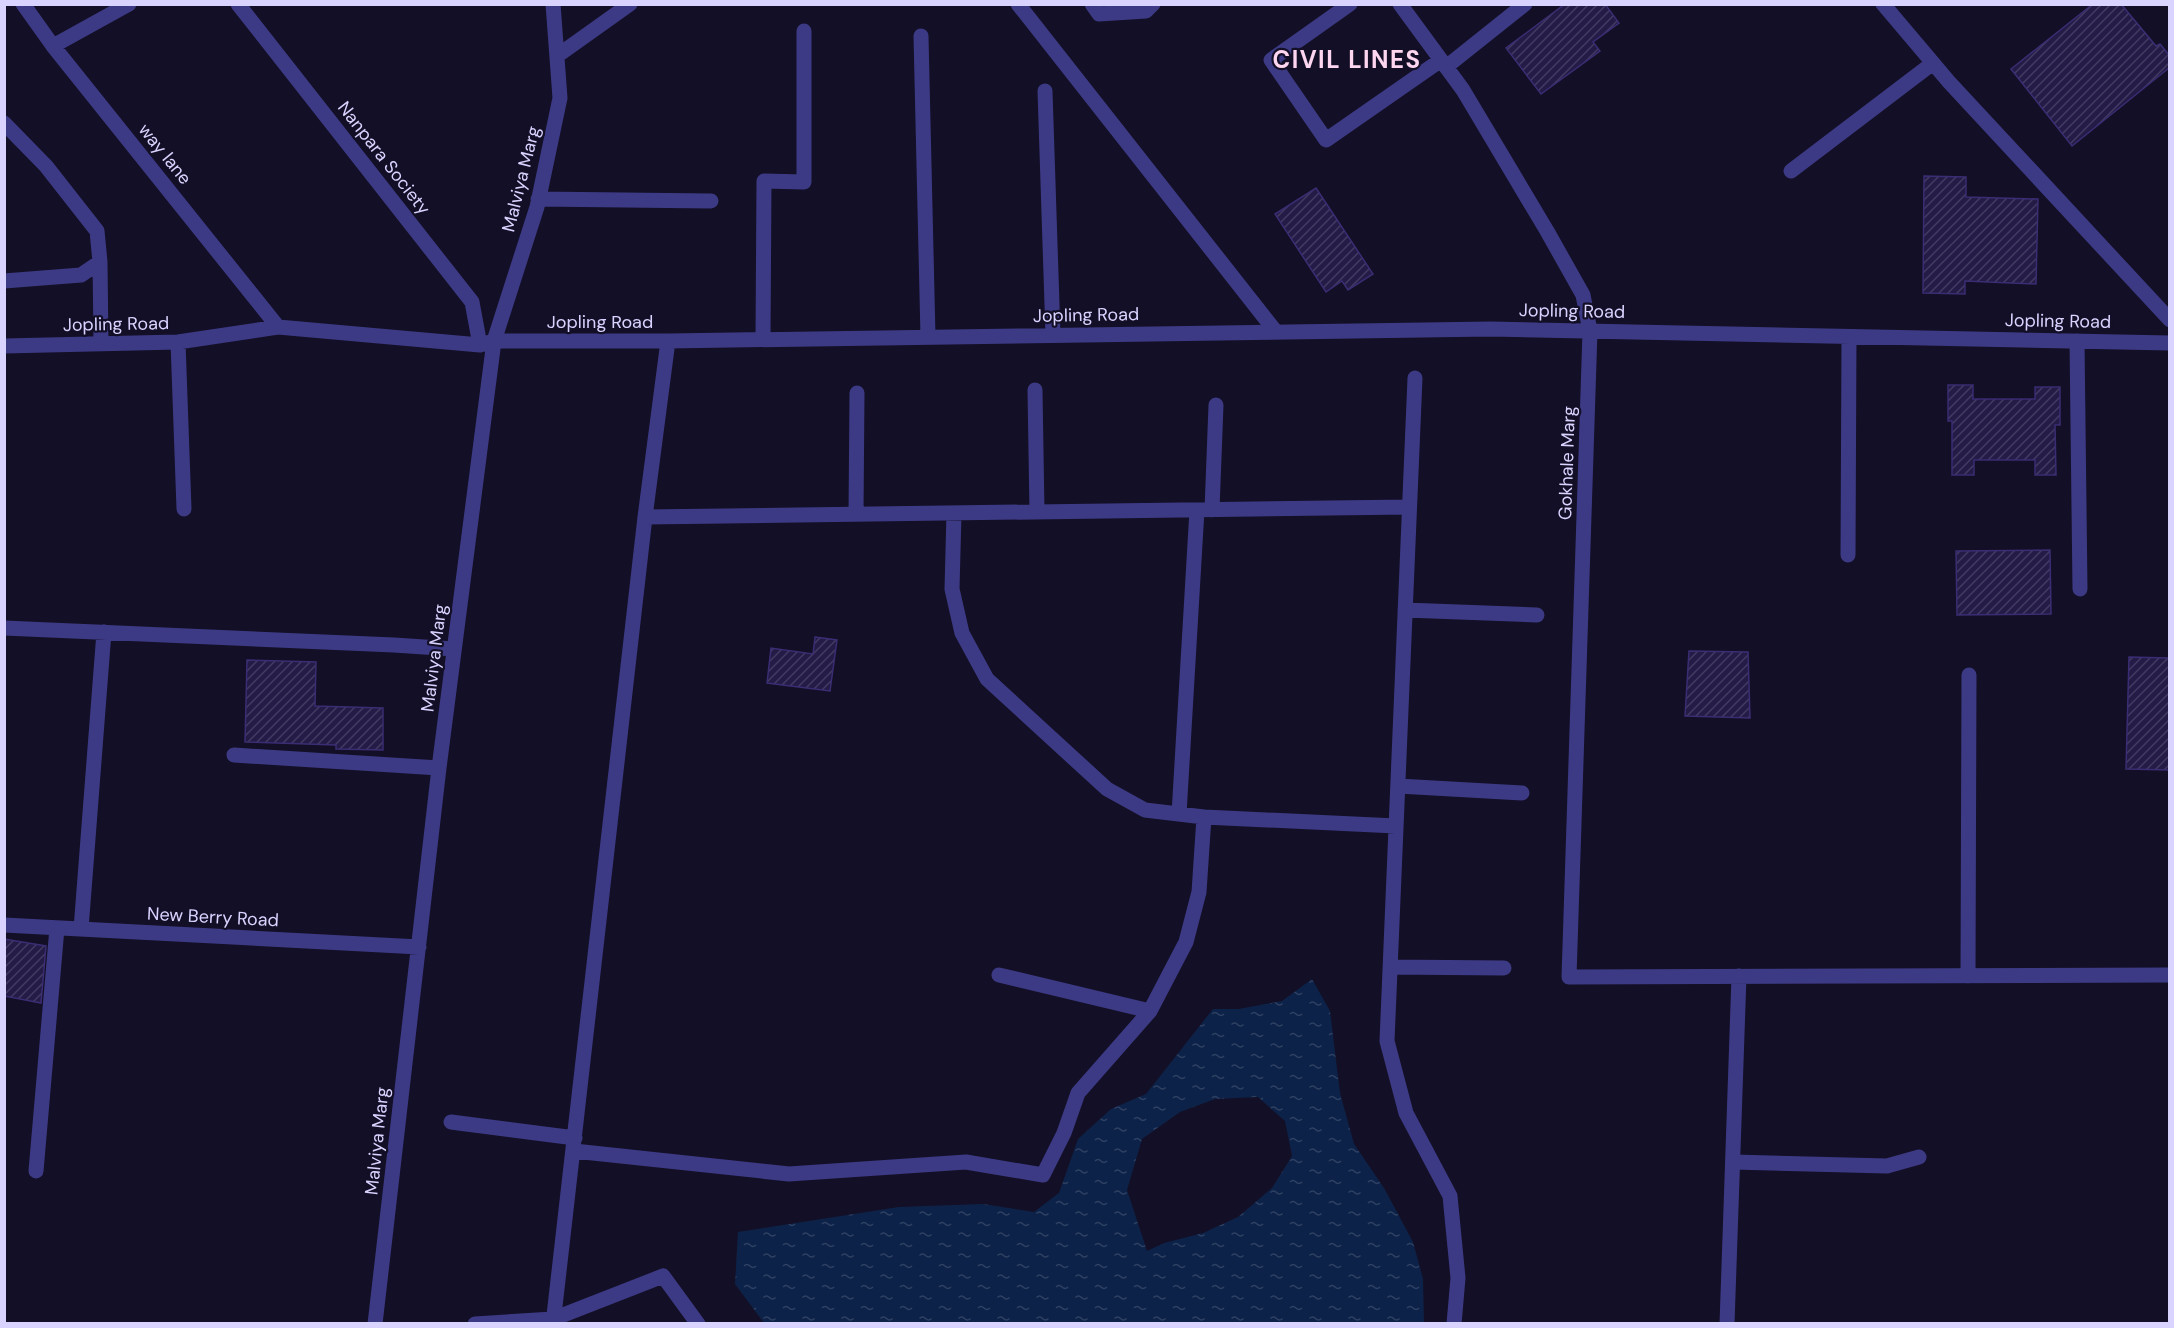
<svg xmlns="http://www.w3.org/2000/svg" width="2174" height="1328" viewBox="0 0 2174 1328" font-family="'DM Sans',sans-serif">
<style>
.water{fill:url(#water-ripples);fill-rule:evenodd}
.building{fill:url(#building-hatch);stroke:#3b2d73;stroke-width:1.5}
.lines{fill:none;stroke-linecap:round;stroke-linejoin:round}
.minor{stroke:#3d3a85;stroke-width:15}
.labels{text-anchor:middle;stroke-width:4.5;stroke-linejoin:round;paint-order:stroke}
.street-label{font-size:18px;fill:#d9d4ff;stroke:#130f26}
.district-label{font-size:24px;font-weight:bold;letter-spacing:1.5px;fill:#ffd6f0;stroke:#130f26}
</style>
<defs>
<pattern id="water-ripples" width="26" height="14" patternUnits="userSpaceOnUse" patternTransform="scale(1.5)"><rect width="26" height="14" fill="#0c2248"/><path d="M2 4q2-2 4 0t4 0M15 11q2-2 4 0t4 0" fill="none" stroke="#2f4163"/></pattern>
<pattern id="building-hatch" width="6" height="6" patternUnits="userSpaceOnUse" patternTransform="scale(1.5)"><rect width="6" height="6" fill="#241b47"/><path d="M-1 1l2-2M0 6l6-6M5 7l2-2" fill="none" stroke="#433b63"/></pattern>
</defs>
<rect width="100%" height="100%" fill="#130f26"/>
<path class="water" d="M1312,979L1330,1011L1340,1093L1354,1144L1384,1188L1413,1242L1423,1279L1424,1323H764L735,1284L738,1232L899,1207L983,1204L1034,1212L1059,1193L1078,1139L1111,1109L1146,1094L1213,1009H1239L1282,1001ZM1258,1097L1285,1121L1292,1156L1272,1188L1238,1217L1203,1233L1164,1243L1147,1251L1127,1190L1142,1139L1180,1112L1215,1099Z"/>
<path class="building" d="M1565,4H1605L1619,23L1593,42L1600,51L1541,94L1506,48Z
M2093,4H2121L2156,46L2160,44L2169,55V68L2072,146L2011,69Z
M1924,176L1966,177V197L2038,199L2036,284L1965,281V294L1923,293Z
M1316,188L1373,274L1348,290L1342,281L1326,292L1275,214Z
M1948,385H1973V399H2035V387H2060V425H2055L2056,475H2035V460H1974V475H1952V421H1948Z
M2050,550L2051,614L1957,615L1956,551Z
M815,637L837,640L830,691L767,683L771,648L813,654Z
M1689,651L1748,652L1750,718L1685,716Z
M2129,657L2169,658V770L2126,769Z
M247,660L316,662L315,706L383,708V750L336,749V745L245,742Z
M4,939L46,946L41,1003L4,996Z"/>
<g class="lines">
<path class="minor" d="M23,4L53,46L278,327
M238,4L472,302L480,345
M1018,4L1276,332
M1092,4L1099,14L1146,11L1153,4
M1350,4L1271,60L1326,140L1441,60
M1400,4L1463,90L1547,231L1583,295L1590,331L1569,977L2170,975
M1883,4L1949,82L2170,320
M921,36L928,337
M53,46L129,4
M557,56L630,4
M1446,67L1525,4
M1045,91L1053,335
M4,123L46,166L97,231L100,262L81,275L4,281
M1791,171L1933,63
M538,199L711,201
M100,262L101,343
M763,339L764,181L804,182V31
M2077,341L2080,589
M178,342L184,509
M4,346L178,342L278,327L480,345L494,341H668L1491,329L2170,343
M1415,378L1387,1041L1406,1113L1450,1196L1458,1278L1454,1324
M1035,390L1037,512
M1212,510L1216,405
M954,513L952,589L962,633L987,679L1107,789L1145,810L1204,817L1396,826
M856,514L857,393
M645,517L1409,507
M1848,555L1849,337
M1405,610L1537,615
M4,628L394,645L454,649
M234,755L439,768
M1398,786L1522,793
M1179,814L1197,510
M4,925L419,947
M81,929L104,632
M1390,967L1504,968
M999,975L1150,1011
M1968,976L1969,675
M451,1122L575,1138
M574,1151L789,1174L966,1162L1043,1175L1064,1133L1078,1093L1150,1011L1186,942L1199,892L1204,817
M1733,1162L1887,1166L1919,1157
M36,1171L57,928
M375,1324L439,768L494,341L537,207L560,98L553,4
M475,1324L553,1319L663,1276L698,1324
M553,1324L645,517L668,341
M1727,1324L1739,976"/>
</g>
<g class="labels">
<g class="street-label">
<text transform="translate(165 154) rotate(51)" y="6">way lane</text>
<text transform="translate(384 158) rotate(52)" y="6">Nanpara Society</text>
<text transform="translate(521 179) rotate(-76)" y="6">Malviya Marg</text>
<text transform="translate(1572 311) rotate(1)" y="6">Jopling Road</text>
<text transform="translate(1086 315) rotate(-1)" y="6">Jopling Road</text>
<text transform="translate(2058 321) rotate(1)" y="6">Jopling Road</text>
<text x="600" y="328">Jopling Road</text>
<text transform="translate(116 324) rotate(-1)" y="6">Jopling Road</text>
<text transform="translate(1567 463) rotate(-88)" y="6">Gokhale Marg</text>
<text transform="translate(434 658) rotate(-83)" y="6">Malviya Marg</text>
<text transform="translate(213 917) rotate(3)" y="6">New Berry Road</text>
<text transform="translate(377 1141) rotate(-84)" y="6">Malviya Marg</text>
</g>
<g class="district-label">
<text x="1347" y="68">CIVIL LINES</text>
</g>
</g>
<rect width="2174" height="1328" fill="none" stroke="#d9d4ff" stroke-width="12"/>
</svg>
